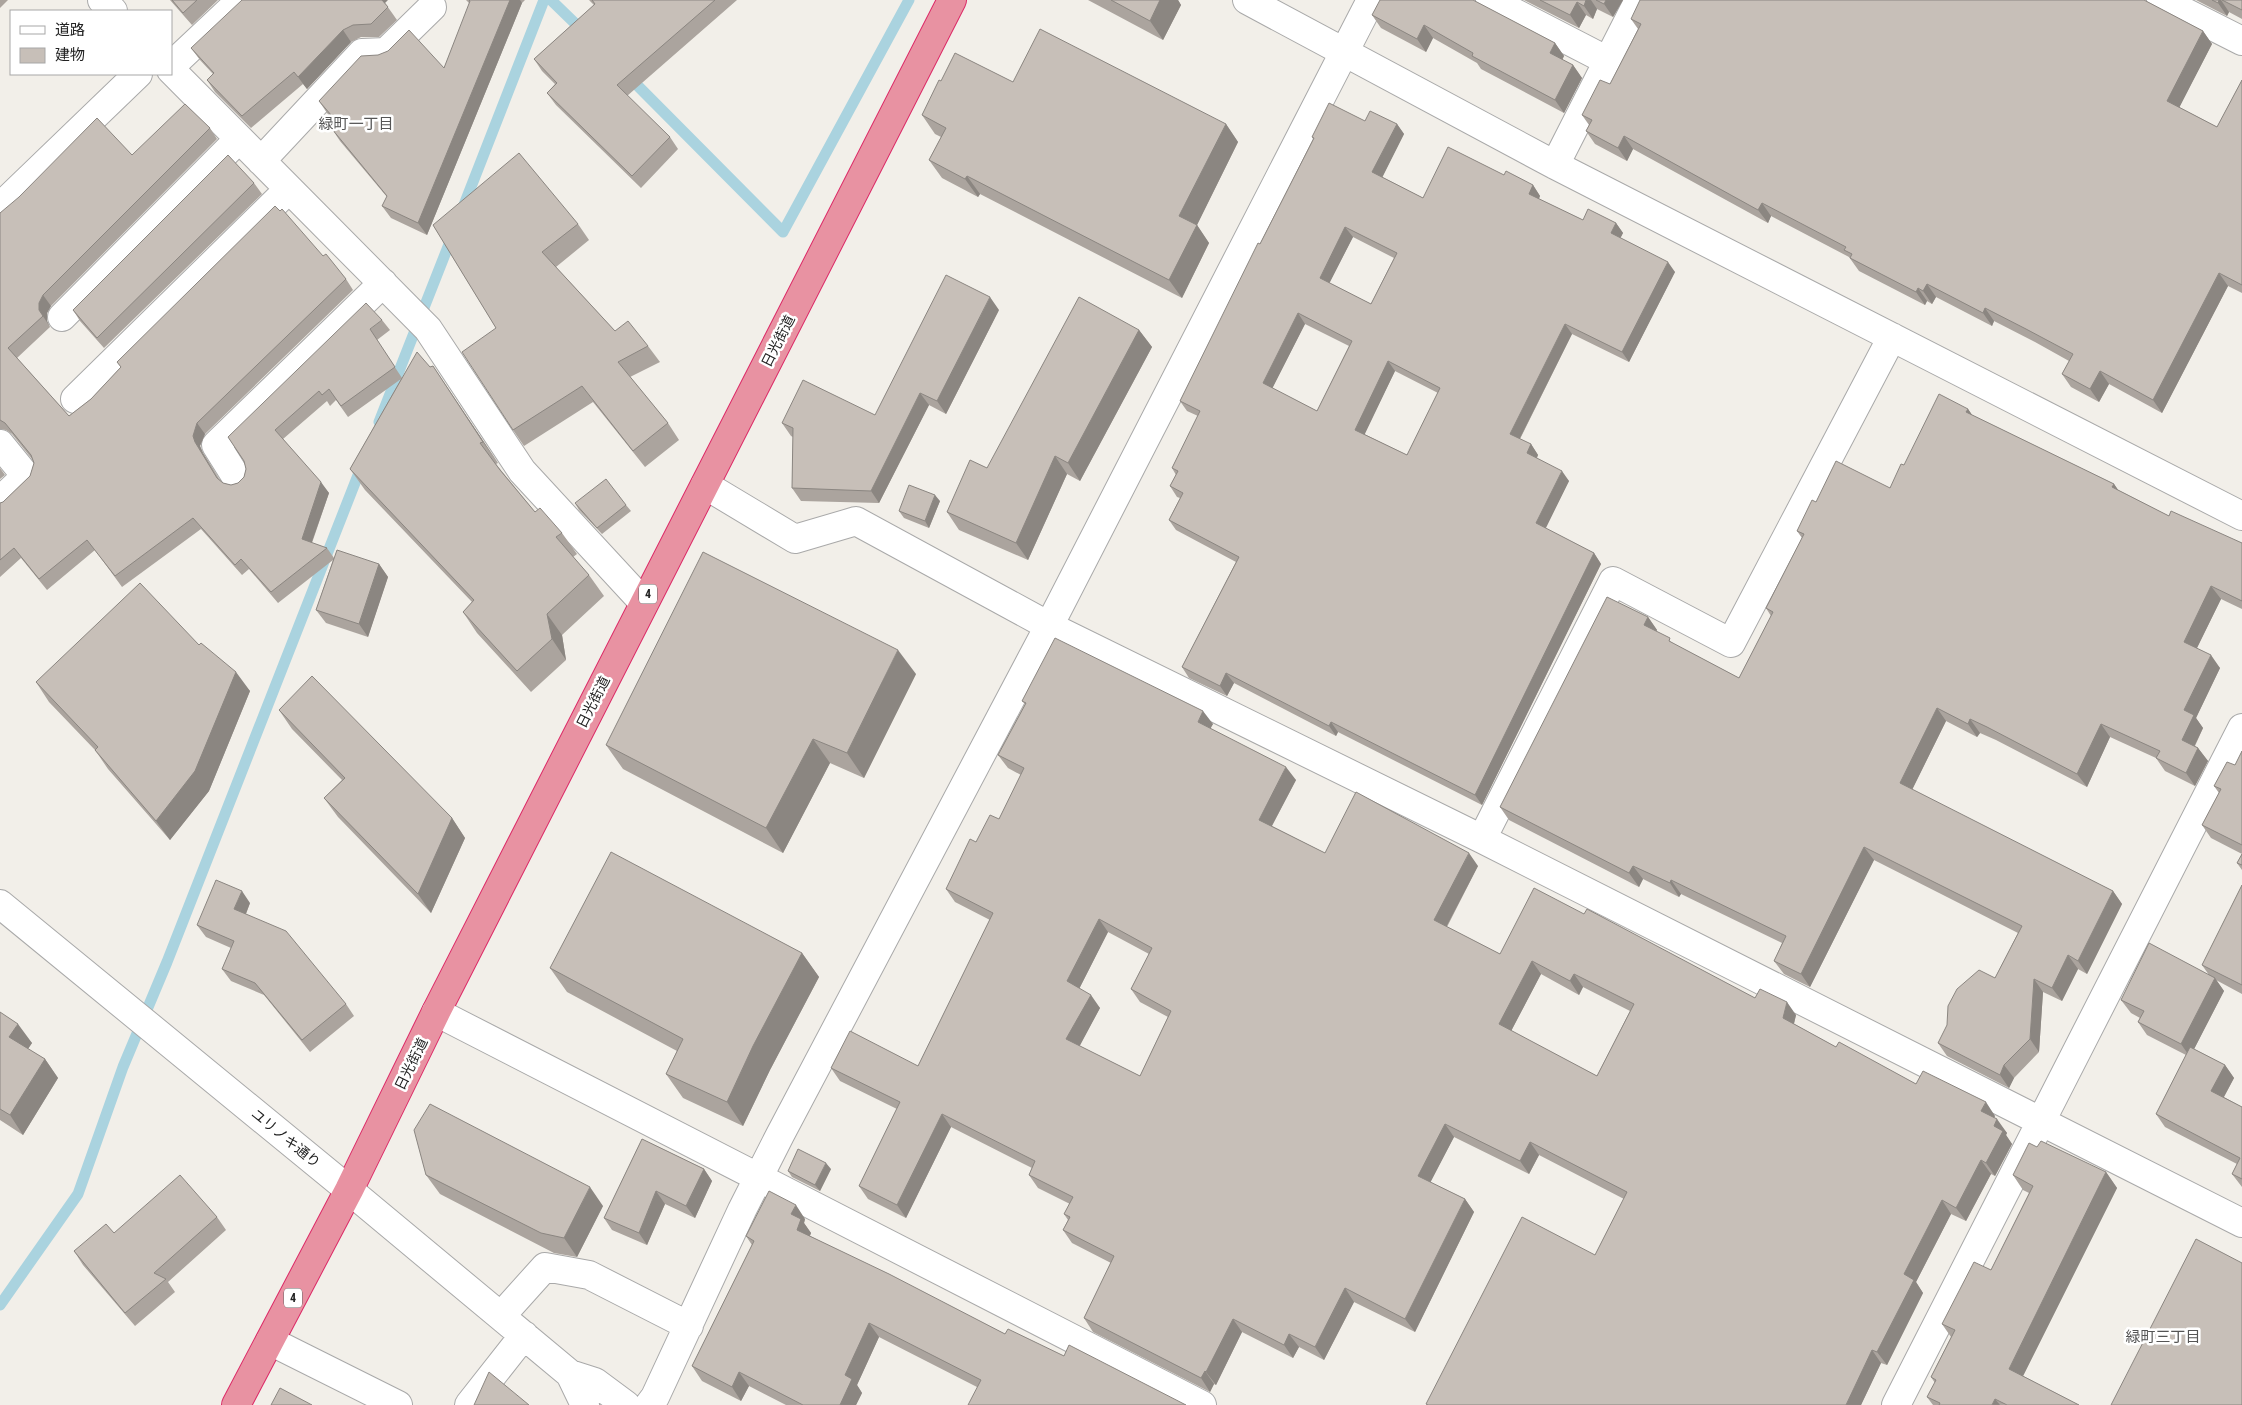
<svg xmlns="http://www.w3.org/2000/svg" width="2242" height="1405" viewBox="0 0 2242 1405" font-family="'Roboto Condensed','Noto Sans JP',sans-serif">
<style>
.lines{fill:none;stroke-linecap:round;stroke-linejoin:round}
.stream{stroke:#aad3df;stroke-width:11}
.minor-casing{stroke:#a9a9a9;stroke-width:30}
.highway-casing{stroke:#dc2a67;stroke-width:30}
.minor{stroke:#fff;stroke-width:28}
.highway{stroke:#e892a2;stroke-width:28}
.wall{fill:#aba49e;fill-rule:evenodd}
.shaded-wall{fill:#8b8681}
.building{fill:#c7bfb8;stroke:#8b8681;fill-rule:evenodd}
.labels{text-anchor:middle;stroke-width:5;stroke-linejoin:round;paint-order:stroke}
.shield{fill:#fff;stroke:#646464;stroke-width:1}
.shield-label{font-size:12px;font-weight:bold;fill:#222}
.street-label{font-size:14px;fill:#222;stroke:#fff}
.neighbourhood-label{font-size:15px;fill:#555;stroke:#fff}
</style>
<rect width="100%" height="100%" fill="#f2efe9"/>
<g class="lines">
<path class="stream" d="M551,0L585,33
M628,76L783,232L909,0
M462,210L544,0
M379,422L453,234
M0,1305L78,1194L123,1067L167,962L362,465"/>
<defs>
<path id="minor" d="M102,0L113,11
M1247,0L1555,165L2242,516
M1490,0L1608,61
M2161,0L2242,41
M171,66L241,0
M171,70L428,329L522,471L644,603
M261,161L362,53L386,52L432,7
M1555,165L1639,0
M0,207L138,74
M62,317L239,139
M75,399L289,189
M0,444L26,476L0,501
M238,480L216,445L383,283
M705,485L795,539L856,521L1049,626L1482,839L2242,1223
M1482,839L1613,581L1731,643L1892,337
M0,904L349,1190L570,1374L595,1382L626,1405
M436,1012L1202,1405
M501,1316L545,1267L589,1275L689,1326
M270,1341L398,1405
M570,1374L585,1405
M469,1405L524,1335
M649,1405L655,1397L742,1210L780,1135L1049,626L1371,0
M1896,1405L2242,728"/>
<path id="highway" d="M236,1405L349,1190L436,1012L952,0"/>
</defs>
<use href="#minor" class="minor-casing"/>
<use href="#highway" class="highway-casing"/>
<use href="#minor" class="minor"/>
<use href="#highway" class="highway"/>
</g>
<path class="wall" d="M0,0H8L0,8Z
M170,0H218L192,25Z
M466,0H525L522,3L427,235L391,218L382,206L387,197L340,141L332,129L337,124L327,113L319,101L444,68L470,4Z
M589,0H737L627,96L670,137L678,149L641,188L556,105L547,93L555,84L542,71L534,59L594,5Z
M1088,0H1178L1181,5L1163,40Z
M1524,0H1623L1613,17L1597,9L1593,19L1586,15L1579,28Z
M2196,0H2242V19L2229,12L2227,16Z
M1474,1L1555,43L1564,56L1562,60L1573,65L1582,78L1564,113L1481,69L1477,63L1433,38L1426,52L1381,28L1372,15Z
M2146,1L2203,31L2212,44L2179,107L2217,127L2242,80V293L2228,286L2162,413L2109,384L2099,402L2071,387L2062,374L2069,361L2035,342L1994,321L1992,326L1936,297L1932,304L1927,301L1925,305L1859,271L1849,257L1771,216L1768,223L1633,149L1627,161L1595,144L1586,131L1589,125L1582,115L1610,84L1638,29L1631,19Z
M385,3L397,20L379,37H361L351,42L307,89L303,84L251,128L215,92L207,80L213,74L200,60L191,48Z
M941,81L1013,82L1226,124L1238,142L1197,225L1209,243L1182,298L980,194L978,197L942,178L929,160L941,137L935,134L922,115Z
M1365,121L1397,124L1404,134L1382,177L1423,198L1504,175L1533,185L1540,196L1539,199L1583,220L1616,223L1623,233L1620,238L1675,272L1629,362L1572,334L1520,439L1531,444L1538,455L1537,458L1569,481L1545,528L1594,553L1601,564L1482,805L1338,732L1336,736L1234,683L1227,696L1189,678L1182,667L1236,562L1176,530L1169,520L1180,498L1177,497L1170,486L1176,475L1172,468L1198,416L1187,411L1180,401L1313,139L1312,137ZM1353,237L1394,258L1371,304L1329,283ZM1305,324L1349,346L1317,411L1272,388ZM1395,371L1438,393L1407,455L1364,434Z
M210,128L217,139L51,306L47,313V321L50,327L17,358L69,416L91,399L121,367L117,362L323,256L346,279L353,290L205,434L200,446L203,453L219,479L223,483L231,485L238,483L244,477L246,469L244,461L228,437L382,320L390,330L377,340L402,378L430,367L433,366L498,463L496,464L535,512L562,533L577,554L573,557L589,575L604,596L562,635L566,660L531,692L477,633L463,612L472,602L365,490L350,469L401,379L348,417L336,400L330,406L327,401L283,439L329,493L312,543L327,548L334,558L379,564L388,577L368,637L326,623L316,610L333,560L278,603L249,569L242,575L201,529L122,587L95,550L47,590L21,558L0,577V503L3,502L30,476L34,463L32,459L12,434L6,430L0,429V213L132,155Z
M254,183L262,194L104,348L80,321L73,310Z
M578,224L589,240L556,267L615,331L648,346L660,362L630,377L668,423L679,440L645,467L593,402L524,446L513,430L496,328L433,225Z
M999,310L946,414L929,405L879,503L801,501L792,488L793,437L791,436L782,423L875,415Z
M1139,330L1152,347L1080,481L1067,474L1028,560L959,530L947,512L987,468Z
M1968,409L1972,415L2114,484L2118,490L2169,516L2242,543V609L2221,599L2197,648L2220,668L2196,718L2203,728L2195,746L2198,748L2208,761L2195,786L2165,771L2156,758L2110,737L2087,787L1996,740L1980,733L1977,737L1946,721L1912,790L2113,891L2122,904L2087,974L2078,969L2062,1001L2043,992L2039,1052L2014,1078L2009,1088L1947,1056L1938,1043L1995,978L2018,933L1874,860L1810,987L1784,974L1774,961L1782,943L1681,894L1679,897L1643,879L1639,887L1509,820L1500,807L1648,617L1657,630L1656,631L1674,644L1739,678L1771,616L1766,608L1802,538L1797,531L1816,502L1890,488L1904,465Z
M0,468L5,475L0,479Z
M940,501L929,528L904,518L899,511Z
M575,503L626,505L631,511L602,534L579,510Z
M199,645L250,691L209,791L170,840L108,769L95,750L49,702L36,682Z
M916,674L864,778L830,763L783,853L623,769L606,745Z
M1022,701L1213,724L1210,728L1296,780L1272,826L1325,853L1478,866L1447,927L1500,954L1584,914L1755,998L1796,1015L1794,1024L1836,1047L1916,1084L1995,1116L1994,1118L2007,1133L2006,1135L2012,1144L1995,1176L1991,1174L1966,1221L1951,1214L1916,1282L1923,1293L1887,1365L1881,1363L1861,1405H1427L1426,1404L1595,1255L1624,1199L1539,1155L1529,1174L1454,1137L1430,1182L1465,1199L1474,1212L1415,1332L1354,1302L1324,1360L1299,1347L1293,1358L1242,1332L1216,1385L1214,1384L1210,1392L1093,1332L1084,1318L1111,1263L1072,1243L1063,1230L1068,1220L1064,1214L1070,1204L1038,1188L1029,1175L1032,1168L951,1127L906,1218L868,1199L859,1186L897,1109L840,1081L831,1068L918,1066L990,920L955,902L946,889L976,842L999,819L1021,775L1008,768L998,755L1025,704ZM1108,932L1149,954L1131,989L1140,1002L1168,1017L1140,1076L1079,1046L1100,1008L1079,989ZM1541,974L1579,995L1583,987L1630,1011L1597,1076L1511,1031Z
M279,710L452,818L465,838L431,913L338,817L324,798L342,780L292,729Z
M2242,751V854L2211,838L2202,825L2219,793L2214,786L2235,765Z
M2242,854V870L2237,863Z
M2242,885V994L2216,980L2224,991L2194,1049L2225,1065L2234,1078L2224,1097L2242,1107V1187L2232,1174L2237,1164L2165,1127L2156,1114L2186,1055L2147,1035L2138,1022L2140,1018L2131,1013L2121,1000L2209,975L2202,965Z
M250,903L246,914L346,1004L354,1016L310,1052L264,995L231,981L222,969L231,948L206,937L197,925Z
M802,953L819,977L770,1070L743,1126L683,1098L666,1074L677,1051L567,992L550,968Z
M0,1012L32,1043L28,1049L45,1059L58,1078L23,1135L0,1120Z
M642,1139L704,1169L712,1181L695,1218L665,1204L647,1245L612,1230L604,1218Z
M2037,1147L2106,1172L2117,1188L2023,1376L2079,1405H1933L1927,1397L1935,1383L1931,1377L1951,1337L1942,1324L1991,1270L2029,1193L2023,1190L2013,1175Z
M831,1169L820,1191L792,1177L788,1171Z
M426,1175L603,1206L577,1257L554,1253L440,1194Z
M217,1217L226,1230L168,1282L175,1292L135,1326L83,1265L74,1251L114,1233Z
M805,1219L804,1223L811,1233L810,1236L1005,1334L1064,1356L1186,1405L977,1387L879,1337L857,1385L862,1393L856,1405H786L749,1386L741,1401L702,1381L692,1366L752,1245L746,1236Z"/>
<path class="shaded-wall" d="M380,0H388L383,5Z
M510,0H520L522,3L427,235L418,223Z
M1160,0H1178L1181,5L1163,40L1150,21Z
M1586,0H1591L1597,9L1593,19L1584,6Z
M1606,0H1623L1613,17L1604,4Z
M2219,0H2221L2229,12L2227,16L2218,3Z
M1577,2L1586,15L1579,28L1570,15Z
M1424,25L1433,38L1426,52L1417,39Z
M343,30L351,42L307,89L298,77Z
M2203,31L2212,44L2176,114L2167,101Z
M1555,43L1564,56L1559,66L1550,53Z
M1573,65L1582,78L1564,113L1555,100Z
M1226,124L1238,142L1197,225L1209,243L1182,298L1169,280L1179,216Z
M1397,124L1404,134L1380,182L1372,172Z
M1624,136L1633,149L1627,161L1618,148Z
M967,176L980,194L978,197L965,179Z
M1533,185L1540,196L1536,204L1529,194Z
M1762,203L1771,216L1768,223L1758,210Z
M1616,223L1623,233L1618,243L1611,233Z
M1345,227L1353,237L1327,288L1320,278Z
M1668,262L1675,272L1629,362L1622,352Z
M2219,273L2228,286L2162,413L2153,400Z
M1927,284L1936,297L1932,304L1923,291Z
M1918,288L1927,301L1925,305L1916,292Z
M43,295L51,306L47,313V321L50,327L39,310V303Z
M990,297L999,310L946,414L937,401Z
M1985,308L1994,321L1992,326L1983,313Z
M1298,313L1305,324L1270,393L1263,383Z
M1565,324L1572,334L1517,444L1510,434Z
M1139,330L1152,347L1080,481L1068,463Z
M1388,361L1395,371L1362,440L1355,430Z
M433,366L447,387L498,463L483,442Z
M2100,371L2109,384L2099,402L2090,389Z
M920,393L929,405L879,503L871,491Z
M1968,409L1977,422L1966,412Z
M197,423L205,434L200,446L203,453L225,488L195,442L193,436Z
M1531,444L1538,455L1534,463L1527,453Z
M1055,456L1067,474L1028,560L1016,543Z
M1562,471L1569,481L1543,534L1536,523Z
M321,482L329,493L309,550L302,539Z
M2114,484L2123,497L2112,487Z
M935,495L940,501L929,528L925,521Z
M1594,553L1601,564L1482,805L1475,795Z
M379,564L388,577L368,637L359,624Z
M2211,586L2221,599L2193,656L2184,642Z
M547,614L562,635L566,660L552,639Z
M1648,617L1657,630L1653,638L1644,625Z
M898,650L916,674L864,778L847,753Z
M2211,655L2220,668L2196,718L2203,728L2191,753L2182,740L2184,710Z
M236,672L250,691L209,791L170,840L156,821Z
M1226,673L1234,683L1227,696L1220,686Z
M1937,708L1946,721L1909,796L1900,783Z
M1203,711L1213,724L1207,735L1198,722Z
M1970,719L1980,733L1977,737L1968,724Z
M1331,722L1338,732L1336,736L1329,726Z
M2101,724L2110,737L2087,787L2077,774Z
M813,739L830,763L783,853L766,828Z
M2198,748L2208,761L2195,786L2186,773Z
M1286,767L1296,780L1268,833L1259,820Z
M452,818L465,838L431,913L418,894Z
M1864,847L1874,860L1810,987L1801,974Z
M1469,853L1478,866L1443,933L1434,920Z
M1633,866L1643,879L1639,887L1629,873Z
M1671,880L1681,894L1679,897L1670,883Z
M242,891L250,903L243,921L234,909Z
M2113,891L2122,904L2087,974L2078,961Z
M1099,919L1108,932L1076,995L1067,981Z
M802,953L819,977L770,1070L743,1126L727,1102L753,1046Z
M2068,955L2078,969L2062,1001L2052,988Z
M1532,961L1541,974L1508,1037L1499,1024Z
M1574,974L1583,987L1579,995L1570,981Z
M2215,978L2224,991L2190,1057L2181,1044Z
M2034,979L2043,992L2039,1052L2030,1039Z
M1091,995L1100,1008L1076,1053L1066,1039Z
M1787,1002L1796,1015L1792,1031L1783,1018Z
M18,1024L32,1043L23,1056L9,1037Z
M45,1059L58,1078L23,1135L10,1115Z
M2004,1065L2014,1078L2009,1088L2000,1075Z
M2225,1065L2234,1078L2220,1104L2211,1091Z
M1986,1102L1995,1116L1990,1124L1981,1111Z
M942,1114L951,1127L906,1218L897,1205Z
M1997,1119L2007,1133L2006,1135L2012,1144L1995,1176L1986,1163L1994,1126Z
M1445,1124L1454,1137L1427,1189L1418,1176Z
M1530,1142L1539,1155L1529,1174L1520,1161Z
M1981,1160L1991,1174L1966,1221L1956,1208Z
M826,1163L831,1169L820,1191L815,1185Z
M704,1169L712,1181L695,1218L686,1206Z
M2106,1172L2117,1188L2019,1384L2009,1369Z
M590,1187L603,1206L577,1257L564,1238Z
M656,1191L665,1204L647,1245L639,1233Z
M1465,1199L1474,1212L1415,1332L1405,1319Z
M1942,1200L1951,1214L1916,1282L1923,1293L1887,1365L1877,1352L1904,1274Z
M796,1205L805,1219L804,1223L811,1233L806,1244L797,1230L791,1214Z
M1345,1288L1354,1302L1324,1360L1315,1347Z
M1233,1319L1242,1332L1216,1385L1206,1372Z
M869,1323L879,1337L857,1385L862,1393L856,1405H840L845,1375Z
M1289,1334L1299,1347L1293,1358L1284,1345Z
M1872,1350L1881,1363L1861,1405H1846Z
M1205,1371L1214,1384L1210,1392L1201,1378Z
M739,1372L749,1386L741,1401L732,1387Z
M1995,1399L2000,1405H1992Z"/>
<path class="building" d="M172,0H197L183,13Z
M242,0H382L388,7L371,24L353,25L343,30L298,77L294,72L242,116L207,80L214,73L191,48Z
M469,0H510L418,223L382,206L387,196L332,129L338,123L319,101L361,56L378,55L388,51L409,30L444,68L470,1Z
M592,0H715L617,85L670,137L632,176L547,93L557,83L534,59L595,4Z
M1111,0H1160L1150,21Z
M1380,0H1473L1555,43L1550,53L1573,65L1555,100L1472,56L1473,53L1424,25L1417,39L1372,15Z
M1540,0H1586L1584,6L1577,2L1570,15Z
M1596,0H1606L1604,4Z
M1640,0H2144L2203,31L2167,101L2217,127L2242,80V285L2219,273L2153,400L2100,371L2090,389L2062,374L2073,354L2026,329L1985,308L1983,313L1927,284L1923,291L1918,288L1916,292L1850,258L1852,254L1844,250L1846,247L1762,203L1758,210L1624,136L1618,148L1586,131L1592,120L1582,115L1600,80L1610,84L1641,24L1631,19Z
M2212,0H2219L2218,3Z
M2222,0H2242V10Z
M1040,29L1226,124L1179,216L1197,225L1169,280L967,176L965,179L929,160L946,128L922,115L939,80L941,81L955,53L1013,82Z
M1329,103L1365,121L1370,111L1397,124L1372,172L1423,198L1448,147L1504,175L1506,171L1533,185L1529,194L1583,220L1588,209L1616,223L1611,233L1668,262L1622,352L1565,324L1510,434L1531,444L1527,453L1562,471L1536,523L1594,553L1475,795L1331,722L1329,726L1226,673L1220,686L1182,667L1239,557L1169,520L1183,493L1170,486L1178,471L1172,468L1200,411L1180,401L1258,243L1260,244L1314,138L1312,137ZM1345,227L1397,253L1371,304L1320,278ZM1298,313L1352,341L1317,411L1263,383ZM1388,361L1440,388L1407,455L1355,430Z
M185,104L210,128L43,295L39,303V310L43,316L8,348L69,416L91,399L121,367L117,362L275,206L280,211L282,209L323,256L326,254L346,279L197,423L193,436L195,442L217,478L223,483L231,485L238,483L244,477L246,469L244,461L228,437L366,303L382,320L370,329L395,367L341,406L329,389L322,395L319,391L275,430L321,482L302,539L327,548L271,592L241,559L235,565L193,518L115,576L87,540L39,579L14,548L0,560V503L3,502L30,476L34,463L31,455L5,423L0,420V213L19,197L97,118L132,155Z
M519,153L578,224L542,252L615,331L628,321L648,346L618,362L668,423L633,451L582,386L513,430L462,352L496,328L433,225Z
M228,155L254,183L97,338L73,310Z
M946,275L990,297L937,401L920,393L871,491L792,488L793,428L782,423L803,380L875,415Z
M1079,297L1139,330L1068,463L1055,456L1016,543L947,512L970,460L987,468Z
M417,352L430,367L433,366L483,442L480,443L500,470L535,512L540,508L562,533L556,537L589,575L547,614L552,639L517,671L463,612L474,600L350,469Z
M1939,394L1968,409L1966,412L2114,484L2112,487L2169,516L2171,511L2242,543V601L2211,586L2184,642L2211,655L2184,710L2194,715L2182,740L2198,748L2186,773L2156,758L2160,751L2101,724L2077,774L1987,727L1970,719L1968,724L1937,708L1900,783L2113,891L2078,961L2068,955L2052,988L2034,979L2030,1039L2004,1065L2000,1075L1938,1043L1947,1025L1948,1006L1957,989L1979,970L1995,978L2022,926L1864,847L1801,974L1774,961L1786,936L1671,880L1670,883L1633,866L1629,873L1500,807L1607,597L1648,617L1644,625L1670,638L1669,641L1739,678L1773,612L1766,608L1804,534L1797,531L1812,500L1816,502L1836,461L1890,488L1901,464L1904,465Z
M606,479L626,505L597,528L575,503Z
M909,485L935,495L925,521L899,511Z
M337,550L379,564L359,624L316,610Z
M703,552L898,650L847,753L813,739L766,828L606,745Z
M140,583L199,645L201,643L236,672L195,771L156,821L95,750L98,747L36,682Z
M1055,638L1203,711L1198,722L1286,767L1259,820L1325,853L1356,792L1469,853L1434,920L1500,954L1534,888L1584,914L1587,909L1755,998L1760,989L1787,1002L1783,1018L1836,1047L1839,1042L1916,1084L1923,1071L1986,1102L1981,1111L1997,1119L1994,1126L2003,1131L1986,1163L1981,1160L1956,1208L1942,1200L1904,1274L1914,1280L1877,1352L1872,1350L1846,1405H1428L1426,1404L1522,1217L1595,1255L1627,1192L1530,1142L1520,1161L1445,1124L1418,1176L1465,1199L1405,1319L1345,1288L1315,1347L1289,1334L1284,1345L1233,1319L1206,1372L1205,1371L1201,1378L1084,1318L1114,1256L1063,1230L1070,1217L1064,1214L1073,1197L1029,1175L1035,1161L942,1114L897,1205L859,1186L900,1102L831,1068L850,1031L918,1066L993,913L946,889L970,839L976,842L990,815L999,819L1024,768L998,755L1026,703L1022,701ZM1099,919L1152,948L1131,989L1171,1011L1140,1076L1066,1039L1091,995L1067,981ZM1532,961L1570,981L1574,974L1634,1004L1597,1076L1499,1024Z
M312,676L452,818L418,894L324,798L345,778L279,710Z
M2242,751V845L2202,825L2221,789L2214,786L2227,762L2235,765Z
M611,852L802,953L753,1046L727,1102L666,1074L683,1039L550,968Z
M2242,854V865L2237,863Z
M216,880L242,891L234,909L286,931L346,1004L302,1040L255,983L222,969L234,941L197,925Z
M2242,885V985L2202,965Z
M2149,943L2215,978L2181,1044L2138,1022L2144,1011L2121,1000Z
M0,1012L18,1024L9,1037L45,1059L10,1115L0,1109Z
M2190,1047L2225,1065L2211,1091L2242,1107V1179L2232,1174L2240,1158L2156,1114Z
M430,1104L590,1187L564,1238L541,1233L426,1175L414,1130Z
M642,1139L704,1169L686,1206L656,1191L639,1233L604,1218Z
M2041,1141L2106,1172L2009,1369L2079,1405H2007L1995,1399L1992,1405H1939L1940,1403L1927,1397L1936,1380L1931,1377L1955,1330L1942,1324L1974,1262L1991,1270L2033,1186L2013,1175L2029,1143L2037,1147Z
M798,1149L826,1163L815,1185L788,1171Z
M180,1175L217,1217L154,1273L166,1279L125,1313L74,1251L106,1224L114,1233Z
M769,1191L796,1205L791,1214L801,1219L797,1230L889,1274L1005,1334L1008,1329L1064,1356L1069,1345L1186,1405H968L981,1380L869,1323L845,1375L852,1379L840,1405H803L739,1372L732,1387L692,1366L754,1241L746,1236Z
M2196,1239L2242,1263V1405H2111Z
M489,1372L529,1405H474Z
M280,1388L312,1405H271Z"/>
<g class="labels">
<g class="shield">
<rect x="639" y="584.5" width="18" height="19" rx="4"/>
<rect x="284" y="1288.5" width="18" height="19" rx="4"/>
</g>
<g class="shield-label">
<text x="648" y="598">4</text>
<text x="293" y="1302">4</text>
</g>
<g class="street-label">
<text transform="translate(778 341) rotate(-63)" y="5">日光街道</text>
<text transform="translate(593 702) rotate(-63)" y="5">日光街道</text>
<text transform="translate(411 1064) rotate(-64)" y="5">日光街道</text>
<text transform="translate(286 1138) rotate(39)" y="5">ユリノキ通り</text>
</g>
<g class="neighbourhood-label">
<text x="356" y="129">緑町一丁目</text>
<text x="2163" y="1342">緑町三丁目</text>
</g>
</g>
<rect x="10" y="10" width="162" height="65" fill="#ffffff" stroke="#a7a7a7"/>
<rect x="20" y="26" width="25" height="8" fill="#ffffff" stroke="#a7a7a7"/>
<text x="55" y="35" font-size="15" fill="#222222">道路</text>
<rect x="20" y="48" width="25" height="15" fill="#c7bfb8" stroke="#a7a7a7"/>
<text x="55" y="60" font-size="15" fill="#222222">建物</text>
</svg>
